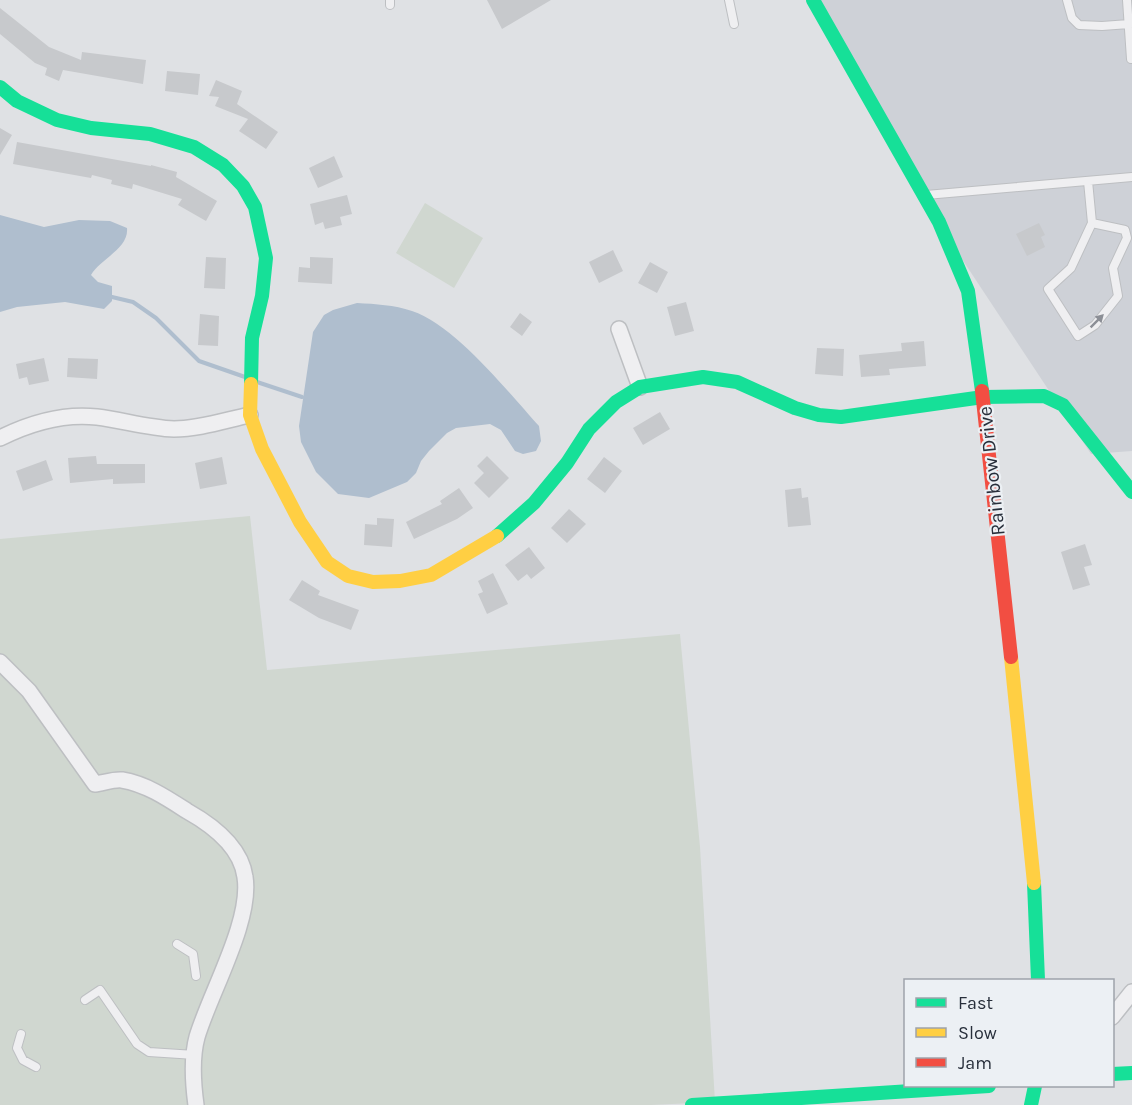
<svg xmlns="http://www.w3.org/2000/svg" width="1132" height="1105" viewBox="0 0 1132 1105" font-family="Karla,sans-serif">
<style>
.built{fill:#ced1d7}
.green{fill:#d0d7d0}
.water{fill:#afbece}
.lines{fill:none;stroke-linecap:round;stroke-linejoin:round}
.stream{stroke:#afbece;stroke-width:4}
.building{fill:#c7c9cc}
.lane-casing{stroke:#bdbfc2;stroke-width:10}
.street-casing{stroke:#bdbfc2;stroke-width:18}
.lane{stroke:#efeff1;stroke-width:8}
.street{stroke:#efeff1;stroke-width:15}
.fast{stroke:#16e098;stroke-width:14}
.slow{stroke:#ffcf43;stroke-width:14}
.jam{stroke:#f24e42;stroke-width:14}
.oneway{fill:#8c8f96}
.labels{text-anchor:middle;stroke-width:4.5;stroke-linejoin:round;paint-order:stroke}
.street-label{font-size:20px;fill:#282f3b;stroke:#ecf0f4}
</style>
<rect width="100%" height="100%" fill="#dfe1e4"/>
<path class="built" d="M812,0H1132V451L1091,454L909,179Z"/>
<path class="green" d="M425,203L483,238L454,288L396,253Z
M250,516L267,670L680,634L700,847L715,1102L651,1105H0V539Z"/>
<path class="water" d="M0,215L44,227L79,220L110,221L127,228C129,249 101,258 91,275L98,282L112,286V301L104,309L65,302L17,307L0,312Z
M357,303C376,304 394,305 412,311C456,326 507,391 539,426L541,441L536,451L523,454L515,451L501,430L490,424L456,428L447,433L429,451L421,461L416,473L407,482L369,498L338,494L316,472L301,442L299,426L313,332L324,315L333,310Z"/>
<g class="lines">
<path class="stream" d="M112,297L133,302L156,318L199,361L245,377
M257,382L302,397"/>
</g>
<path class="building" d="M487,0H551L502,29Z
M0,8L49,47L81,60L82,52L146,60L143,84L63,70L59,81L45,75L47,68L35,63L0,34Z
M167,71L200,74L198,95L165,91Z
M216,80L242,91L237,104L278,132L266,149L239,131L248,119L215,106L219,97L209,96Z
M0,128L12,135L0,155Z
M17,142L151,166V165L177,172L176,177L217,201L206,221L178,205L182,199L133,184L132,189L111,184L112,180L92,175L91,178L13,164Z
M334,156L343,177L318,188L309,168Z
M347,195L352,214L340,217L342,225L325,229L323,222L315,225L310,204Z
M1039,223L1045,235L1041,237L1045,247L1027,256L1016,234Z
M613,250L623,271L599,283L589,262Z
M206,257L226,258L225,289L204,288Z
M310,257L333,258L332,284L298,282L299,267L310,268Z
M650,262L668,272L657,293L638,283Z
M686,302L694,331L675,336L667,307Z
M520,313L532,322L522,336L510,327Z
M200,314L219,316L218,346L198,345Z
M924,341L926,366L889,369L890,375L861,377L859,355L902,351L901,343Z
M817,348L844,349L843,376L815,374Z
M44,358L49,381L29,385L27,377L19,379L16,364Z
M68,358L98,359L97,379L67,377Z
M660,412L670,429L643,445L633,428Z
M96,456L97,464H145V483L113,484V479L70,483L68,458Z
M487,456L509,478L489,498L474,483L484,473L477,466Z
M222,457L227,484L200,489L195,463Z
M604,457L622,471L605,493L587,479Z
M46,460L53,480L23,491L16,471Z
M459,488L473,508L457,519L414,539L406,522L442,504L440,501Z
M801,488L802,498L808,497L811,525L788,527L785,490Z
M569,509L586,524L567,543L551,528Z
M377,518L394,519L392,547L364,545L365,524L377,525Z
M1085,544L1092,565L1084,567L1090,585L1073,590L1061,552Z
M529,547L545,568L531,579L527,574L518,581L505,565Z
M493,573L508,604L487,614L478,594L483,592L478,581Z
M302,580L320,591L318,595L359,610L351,630L319,618L289,600Z"/>
<g class="lines">
<defs>
<path id="lane" d="M390,0V5
M729,0L734,24
M1067,0L1072,18L1079,25L1102,26L1129,24
M1127,0L1131,59
M1088,181L1092,223L1071,268L1048,289L1078,336L1095,325L1118,296L1113,268L1127,238L1125,230L1092,223
M926,195L1132,177
M177,944L193,954L196,976
M85,1000L100,990L137,1044L149,1052L195,1055
M21,1034L17,1048L23,1060L36,1067"/>
<path id="street" d="M619,329L640,387
M0,438C30,423 62,413 97,417C122,420 148,428 174,429C199,429 226,420 250,415
M0,662L29,691L95,784C103,783 114,779 122,780C146,784 167,798 187,811C212,825 241,847 245,877C252,921 210,993 197,1037C191,1059 193,1083 196,1105
M1112,1017L1132,992"/>
</defs>
<use href="#lane" class="lane-casing"/>
<use href="#street" class="street-casing"/>
<use href="#lane" class="lane"/>
<use href="#street" class="street"/>
<path class="fast" d="M813,0L939,222L968,291L982,391
M0,87L17,101L57,120L91,128L150,134L194,147L223,165L243,186L255,207L266,258L262,296L252,338L251,384
M497,536L534,503L567,463L589,429L616,402L640,387L703,377L737,382L795,408L819,415L841,417L983,397L1044,396L1063,405L1132,492
M1034,883L1038,980
M1112,1074L1132,1073
M692,1105L989,1086
M1031,1105L1035,1086"/>
<path class="slow" d="M251,384L250,415L262,449L300,522L327,562L348,576L373,582L400,581L431,575L497,536
M1011,657L1034,883"/>
<path class="jam" d="M982,391L1011,657"/>
</g>
<defs><path id="oneway-solid" d="M-6-.8H1V-3.2L6.5 0L1 3.2V.8H-6Z" transform="scale(1.5)"/></defs>
<use class="oneway" href="#oneway-solid" transform="translate(1097 321) rotate(-45)"/>
<g class="labels">
<g class="street-label">
<text transform="translate(991 471) rotate(-96)" y="7">Rainbow Drive</text>
</g>
</g>
<rect x="904" y="979" width="210" height="108" fill="#ecf0f4" stroke="#9ea3aa" stroke-width="1.5"/>
<rect x="916" y="998" width="30" height="9" fill="#16e098" stroke="#9ea3aa" stroke-width="1.5"/>
<text x="958" y="1009" font-size="18" fill="#282f3b">Fast</text>
<rect x="916" y="1028" width="30" height="9" fill="#ffcf43" stroke="#9ea3aa" stroke-width="1.5"/>
<text x="958" y="1039" font-size="18" fill="#282f3b">Slow</text>
<rect x="916" y="1058" width="30" height="9" fill="#f24e42" stroke="#9ea3aa" stroke-width="1.5"/>
<text x="958" y="1069" font-size="18" fill="#282f3b">Jam</text>
</svg>
